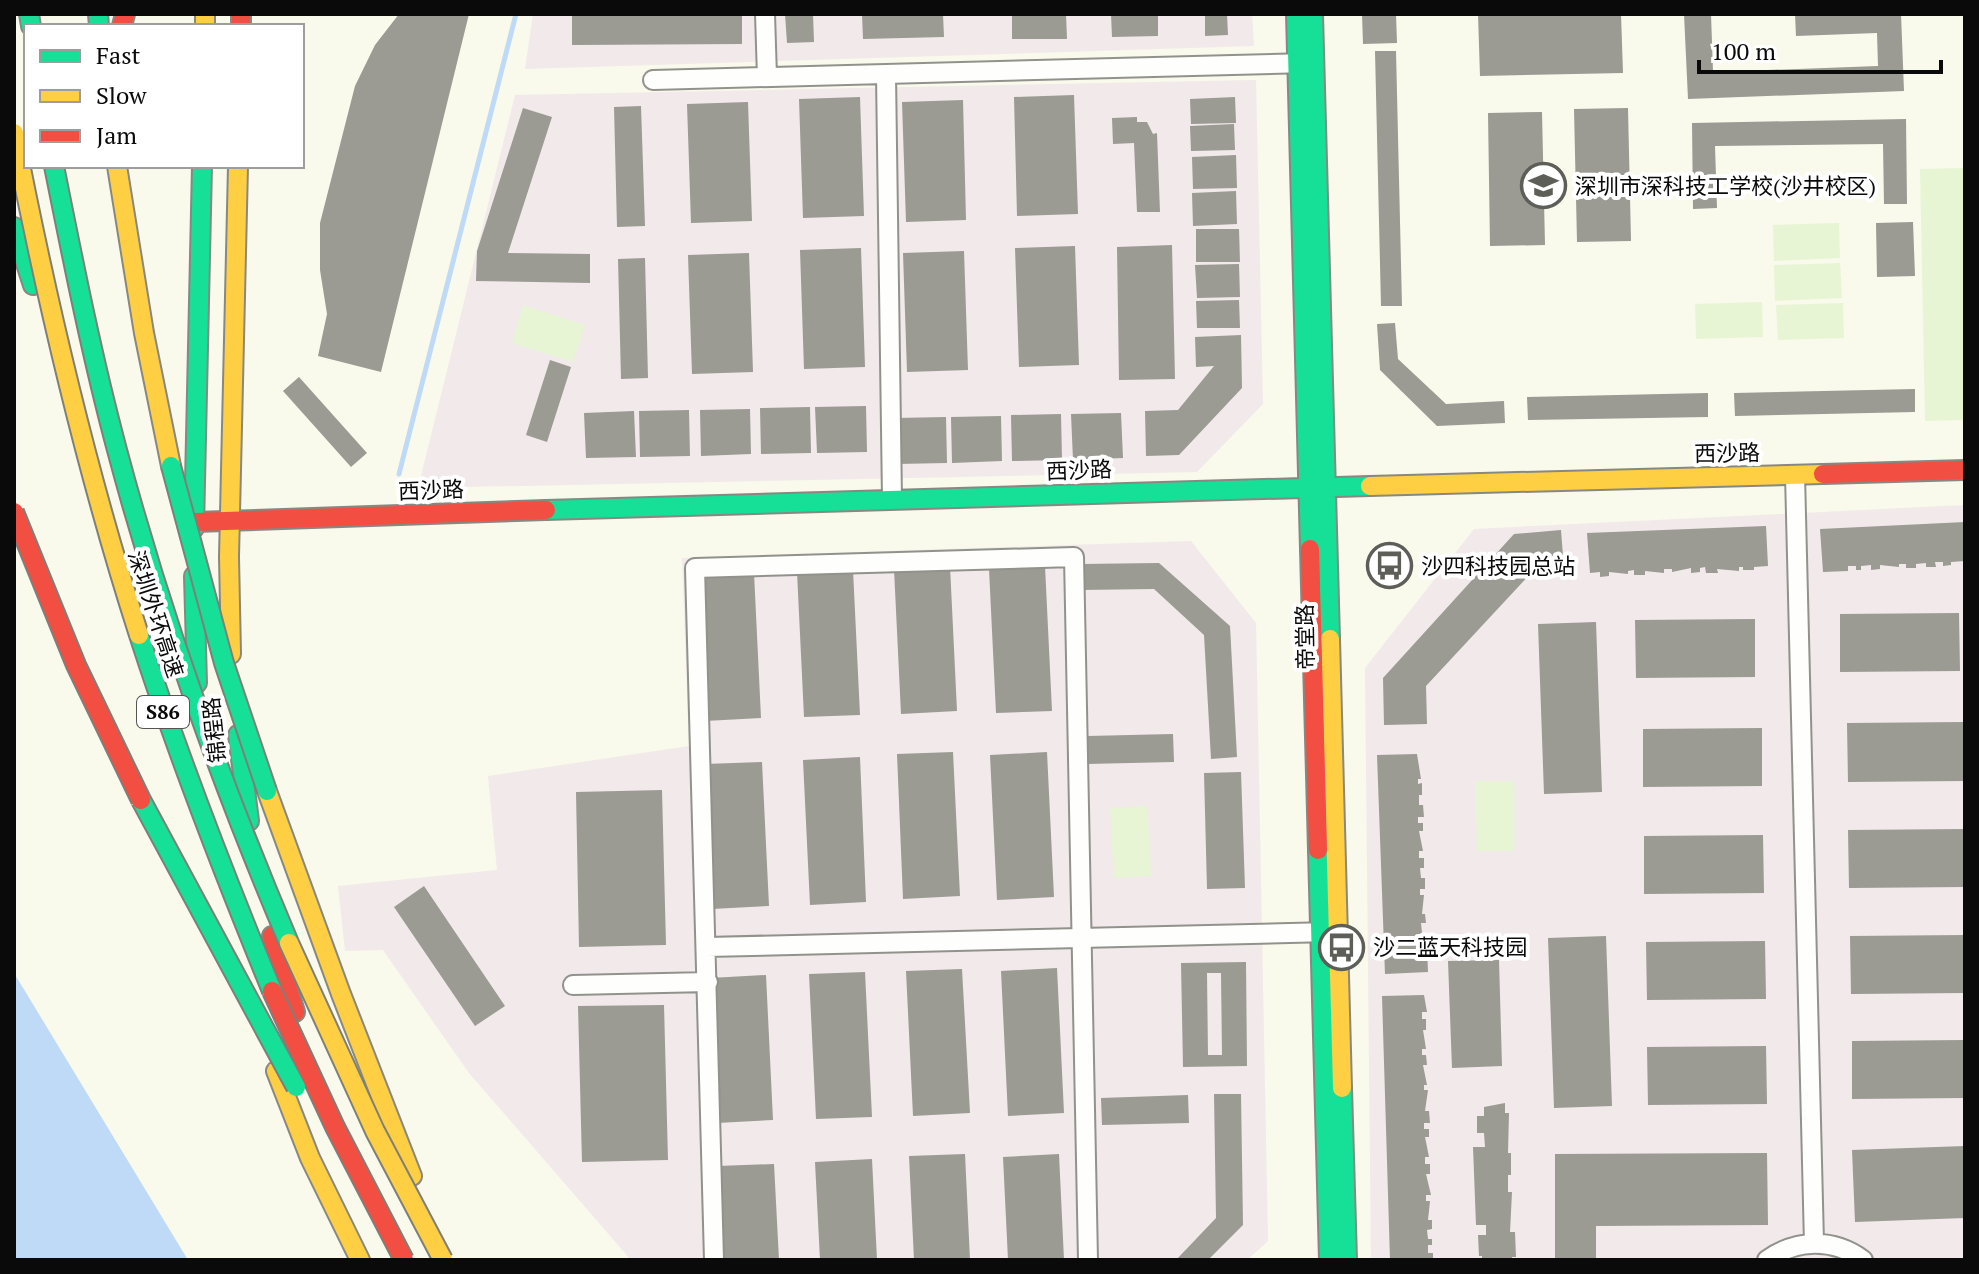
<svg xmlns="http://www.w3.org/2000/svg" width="1979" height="1274" viewBox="0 0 1979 1274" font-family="'PT Serif','Noto Sans SC',serif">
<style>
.industrial{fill:#f1e9ea}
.pitch{fill:#e7f5d4}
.water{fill:#bfdaf6}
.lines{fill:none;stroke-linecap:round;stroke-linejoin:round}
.stream{stroke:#bfdaf6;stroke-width:5}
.building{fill:#9b9a93;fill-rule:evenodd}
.street-casing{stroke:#92928c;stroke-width:22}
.fast-casing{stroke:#888882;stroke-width:22}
.slow-casing{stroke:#888882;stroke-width:22}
.jam-casing{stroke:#888882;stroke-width:22}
.street{stroke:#fefefc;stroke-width:18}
.fast{stroke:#16e098;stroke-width:18}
.slow{stroke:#ffcf43;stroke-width:18}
.jam{stroke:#f24e42;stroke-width:18}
.fast-bridge-casing{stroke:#7f7f79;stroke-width:22;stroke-linecap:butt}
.slow-bridge-casing{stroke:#7f7f79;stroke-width:22;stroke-linecap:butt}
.jam-bridge-casing{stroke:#7f7f79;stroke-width:22;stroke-linecap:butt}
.fast-bridge{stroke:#16e098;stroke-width:18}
.slow-bridge{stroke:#ffcf43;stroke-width:18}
.jam-bridge{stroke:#f24e42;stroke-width:18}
.labels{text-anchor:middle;stroke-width:8;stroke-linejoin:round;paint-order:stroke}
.shield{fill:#fff;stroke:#545454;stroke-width:2}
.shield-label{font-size:20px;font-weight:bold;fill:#0a0a0a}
.poi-label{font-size:22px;fill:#0a0a0a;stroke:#fff;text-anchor:start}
.street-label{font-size:22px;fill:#0a0a0a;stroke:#fff}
</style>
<rect width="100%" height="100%" fill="#f9f9ec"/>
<path class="industrial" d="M533,14H1252L1254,46L525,69Z
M1256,80L1263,404L1197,472L418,488L515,95Z
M1965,505V1260H1371L1365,668L1474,529Z
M1191,541L1256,623L1268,1241L1247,1260H631L469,1073L383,950L345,951L338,886L497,870L488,776L689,746L682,558Z"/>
<path class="pitch" d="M1965,168V420L1925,421L1920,169Z
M1839,223L1840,258L1774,261L1773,225Z
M1840,263L1842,298L1775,301L1774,265Z
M1762,302L1763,337L1696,339L1695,304Z
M1843,303L1844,338L1778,340L1776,305Z
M523,305L585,325L573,362L512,343Z
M1475,781H1513L1514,851H1477Z
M1147,806L1151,876L1114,878L1110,808Z"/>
<path class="water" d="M14,973L188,1260H14Z"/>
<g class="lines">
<path class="stream" d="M399,474L516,14"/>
</g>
<path class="building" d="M399,14H469L381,372L318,356L327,314L320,270V223L355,86L375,45Z
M572,14H742V44L572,45Z
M785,14H813L814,42L787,43Z
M862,14H943L944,37L863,39Z
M1012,14H1066L1067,39H1012Z
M1111,14H1158V36L1112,37Z
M1205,14H1227L1228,35L1205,36Z
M1362,14H1396L1397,43L1363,44Z
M1478,14H1621L1623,73L1480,76Z
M1684,14H1711L1713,72L1878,66L1877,33L1796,36L1795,14H1901L1904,91L1688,99Z
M1375,51H1396L1402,306H1381Z
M1074,95L1078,214L1017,216L1014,97Z
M860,97L864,216L803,218L799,99Z
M1235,97L1236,123L1191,124L1190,99Z
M963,100L966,220L906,222L902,102Z
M748,102L752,221L691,223L687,104Z
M641,106L645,226L617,227L614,107Z
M523,108L552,117L508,253L590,254V283L476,281L477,251Z
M1628,108L1631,241L1577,242L1574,109Z
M1542,112L1545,245L1490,246L1488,113Z
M1137,117V122H1147L1153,134L1157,133L1160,212H1137L1134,143L1113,144L1112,118Z
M1906,119L1907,204H1884L1883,144L1715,146L1717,208L1693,209L1692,123Z
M1234,124L1235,150L1191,151L1190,126Z
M1236,155L1237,188L1193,189L1192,157Z
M1236,191L1237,224L1193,226L1192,193Z
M1913,222L1915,276L1877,277L1876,223Z
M1196,229H1239L1240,262H1196Z
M1172,245L1175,379L1119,380L1117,247Z
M1075,246L1079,365L1019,367L1015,248Z
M861,248L865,367L804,369L800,250Z
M964,251L968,370L907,372L903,253Z
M749,253L753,372L692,374L688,255Z
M645,258L648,378L621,379L618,259Z
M1239,264L1240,297L1197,298L1195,265Z
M1239,300L1240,328H1197L1196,301Z
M1395,323L1398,359L1446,404L1504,401L1505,423L1437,426L1380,370L1377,324Z
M1241,335L1242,388L1179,455L1146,456L1145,411L1178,410L1214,366L1196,367L1195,337Z
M550,360L571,367L547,442L526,435Z
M299,377L367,453L351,467L283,391Z
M1915,389V412L1735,416L1734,393Z
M1708,393V417L1528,420L1527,397Z
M866,406L867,452L817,453L815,407Z
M810,407L811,453L761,454L760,408Z
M750,409L751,454L701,456L700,410Z
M689,410L690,456L640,457L639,411Z
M634,411L636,457L586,458L584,413Z
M1121,413L1123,458L1073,460L1071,414Z
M1061,414L1062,460L1012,461L1011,415Z
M1001,416L1002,461L952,463L951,417Z
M946,417L947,463L897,464L896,418Z
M1965,522V561L1951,562V565L1943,566V562H1935L1936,567H1926V563L1916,564V568H1906V564H1899V567L1880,565V569L1871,570V565L1861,566V570H1856V566H1848V571L1823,572L1820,529Z
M1766,526L1768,566L1754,567V570H1743V567H1739V571L1717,569L1718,573H1706L1705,567L1700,568V572L1691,573V568L1672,572V569H1664V573L1645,571V575H1634V570L1628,571V574L1609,572V576L1600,577V572L1590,573L1587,533Z
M1561,530L1564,569L1532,572L1426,686L1427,724L1384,725L1383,678L1514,534Z
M1159,563L1230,626L1237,757L1211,759L1204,635L1154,589L1081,590V564Z
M950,566L957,711L901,714L894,569Z
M1045,566L1052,711L996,713L989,569Z
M853,570L860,715L804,717L797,572Z
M754,573L761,718L705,721L698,576Z
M1959,613L1960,671L1840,672V614Z
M1755,619V677L1636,678L1635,620Z
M1596,622L1602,792L1544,794L1538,624Z
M1965,722V781L1848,782L1847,723Z
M1762,728V786L1643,787V729Z
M1173,734L1174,762L1087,764V736Z
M953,752L960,896L903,899L897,754Z
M1047,752L1054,897L997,900L990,755Z
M1417,754L1421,779H1418V784L1422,783V795H1419V805H1423L1424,817H1418V823H1423V831H1419L1423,851H1419V858H1424V868H1420L1421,878H1425V889H1420V895H1424L1422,914H1425L1426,923H1421L1422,933H1426V938L1422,939V947L1427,946L1428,972L1385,974L1377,755Z
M860,757L866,902L810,905L803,760Z
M762,762L769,906L712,909L705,764Z
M1241,772L1245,888L1207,889L1204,773Z
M662,790L666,945L579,947L576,792Z
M1965,829V887L1849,888L1848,830Z
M1763,835L1764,893L1644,894V836Z
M424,886L505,1006L475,1026L394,907Z
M1965,935V993L1851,994L1850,936Z
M1606,936L1612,1106L1554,1108L1548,938Z
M1765,941L1766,999L1647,1000L1646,942Z
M1499,960L1502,1066L1452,1068L1448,961Z
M1246,962L1247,1066L1183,1067L1181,963ZM1207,973H1221L1222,1055H1208Z
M1057,968L1064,1113L1008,1116L1001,971Z
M962,969L970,1113L913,1116L906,971Z
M865,972L872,1117L816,1119L809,974Z
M766,975L773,1120L717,1123L710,978Z
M1424,995L1427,1012H1422V1019H1426V1030H1423L1426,1049H1422V1055H1426L1427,1065H1423L1427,1085H1424V1090H1428L1425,1111H1429L1430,1123H1424V1129H1429V1137H1425L1429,1157H1425V1164H1430V1174H1426L1431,1195H1426V1201H1430L1428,1220H1432V1229L1427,1230L1428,1239H1432V1245H1428V1253H1433V1260H1390L1382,996Z
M664,1005L668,1160L582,1162L578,1006Z
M1965,1040V1098L1852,1099V1041Z
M1766,1046L1767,1104L1648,1105L1647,1047Z
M1214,1094H1241L1243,1225L1208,1260H1176L1216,1218Z
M1188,1095L1189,1123L1102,1125L1101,1098Z
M1505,1103V1113H1509L1508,1153H1511V1175H1508V1192H1512L1510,1232H1515L1516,1257H1512V1260H1482V1256H1479L1478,1235H1486V1225H1476L1473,1147H1485L1484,1133H1477V1116H1484V1107Z
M1965,1146V1218L1855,1222L1852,1150Z
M1767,1153L1768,1225L1596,1226V1260H1555V1154Z
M965,1154L970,1260H914L909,1156Z
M1059,1154L1064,1260H1008L1003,1157Z
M872,1159L877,1260H820L815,1162Z
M774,1164L779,1260H722L718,1166Z"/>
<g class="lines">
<defs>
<path id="street" d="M765,14L767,77
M886,75L892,499
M653,80L1308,63
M1795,475L1814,1243
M707,947L1330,932
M573,985L708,982
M714,1260L695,568L1074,557L1088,1260
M1767,1260C1796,1239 1833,1238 1863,1260"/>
<path id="fast" d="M29,14L31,26
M98,14L99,26
M1296,14L1310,549
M1313,14L1330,639
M14,227L33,285
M546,510L1370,486
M194,528L202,166
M194,576L197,683
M238,735L249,821
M1318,850L1329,1260
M1342,1088L1347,1260"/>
<path id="slow" d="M205,14V26
M117,166L144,333L171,466
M1370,486L1823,474
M1330,639L1342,1088
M231,654L229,557L238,166
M267,791L341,994L412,1176
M276,1071L310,1158L360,1260"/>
<path id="jam" d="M241,14V26
M122,26L125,14
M1823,474L1965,470
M195,522L546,510
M1310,549L1318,850
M272,936L295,1012"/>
</defs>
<use href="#street" class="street-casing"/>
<use href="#fast" class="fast-casing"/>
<use href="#slow" class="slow-casing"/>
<use href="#jam" class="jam-casing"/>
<use href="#street" class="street"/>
<use href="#fast" class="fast"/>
<use href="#slow" class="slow"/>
<use href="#jam" class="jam"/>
<defs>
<path id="fast-bridge" d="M54,166C73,261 92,357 117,450C162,619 221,783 289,943
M171,466L224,663L267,791
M139,635C178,756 224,874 272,991
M141,800L296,1087"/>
<path id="slow-bridge" d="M14,133C47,303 86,470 139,635
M289,943L375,1131L443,1260"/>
<path id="jam-bridge" d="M14,512L76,665L141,800
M272,991L335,1127L404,1260"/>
</defs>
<use href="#fast-bridge" class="fast-bridge-casing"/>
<use href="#slow-bridge" class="slow-bridge-casing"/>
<use href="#jam-bridge" class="jam-bridge-casing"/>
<use href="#fast-bridge" class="fast-bridge"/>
<use href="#slow-bridge" class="slow-bridge"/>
<use href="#jam-bridge" class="jam-bridge"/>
</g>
<defs>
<symbol id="school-ring" viewBox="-11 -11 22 22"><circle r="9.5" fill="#fff" stroke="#5e5e59" stroke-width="1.5"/><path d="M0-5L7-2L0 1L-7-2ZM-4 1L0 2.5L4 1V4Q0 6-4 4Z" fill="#5e5e59"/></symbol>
<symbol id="bus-ring" viewBox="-11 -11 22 22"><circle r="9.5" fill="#fff" stroke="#5e5e59" stroke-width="1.5"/><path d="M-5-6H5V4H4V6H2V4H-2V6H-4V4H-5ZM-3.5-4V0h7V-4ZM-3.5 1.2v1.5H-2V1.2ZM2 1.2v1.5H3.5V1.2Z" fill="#5e5e59"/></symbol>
</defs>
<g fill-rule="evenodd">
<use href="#school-ring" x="1518" y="160" width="51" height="51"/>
<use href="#bus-ring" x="1364" y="540" width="51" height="51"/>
<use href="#bus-ring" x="1316" y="922" width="51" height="51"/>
</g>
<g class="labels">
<rect class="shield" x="137" y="696" width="52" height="32" rx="6"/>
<g class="shield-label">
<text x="163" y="719">S86</text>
</g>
<g class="poi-label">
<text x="1575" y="194">深圳市深科技工学校(沙井校区)</text>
<text x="1421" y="574">沙四科技园总站</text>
<text x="1373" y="955">沙二蓝天科技园</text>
</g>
<g class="street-label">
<text transform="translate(1727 453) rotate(-1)" y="8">西沙路</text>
<text transform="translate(1079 470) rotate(-2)" y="8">西沙路</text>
<text transform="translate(431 490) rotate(-2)" y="8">西沙路</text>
<text transform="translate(156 614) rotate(72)" y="8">深圳外环高速</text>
<text transform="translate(1305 637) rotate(-91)" y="8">帝堂路</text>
<text transform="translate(214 730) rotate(-96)" y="8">锦程路</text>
</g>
</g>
<rect width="1979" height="1274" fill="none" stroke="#0a0a0a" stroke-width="32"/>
<rect x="24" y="24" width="280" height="144" fill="#ffffff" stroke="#9d9d9d" stroke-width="2"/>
<rect x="40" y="50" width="40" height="12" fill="#16e098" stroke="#9d9d9d" stroke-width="2"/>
<text x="96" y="64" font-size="24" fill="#0a0a0a">Fast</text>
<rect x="40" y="90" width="40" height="12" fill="#ffcf43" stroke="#9d9d9d" stroke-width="2"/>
<text x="96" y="104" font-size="24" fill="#0a0a0a">Slow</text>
<rect x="40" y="130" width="40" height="12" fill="#f24e42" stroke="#9d9d9d" stroke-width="2"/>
<text x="96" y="144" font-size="24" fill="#0a0a0a">Jam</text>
<path d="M1699 60v12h242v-12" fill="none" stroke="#0a0a0a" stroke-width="4"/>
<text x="1711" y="60" font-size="24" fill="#0a0a0a" stroke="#ffffff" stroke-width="6" paint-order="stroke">100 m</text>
</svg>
